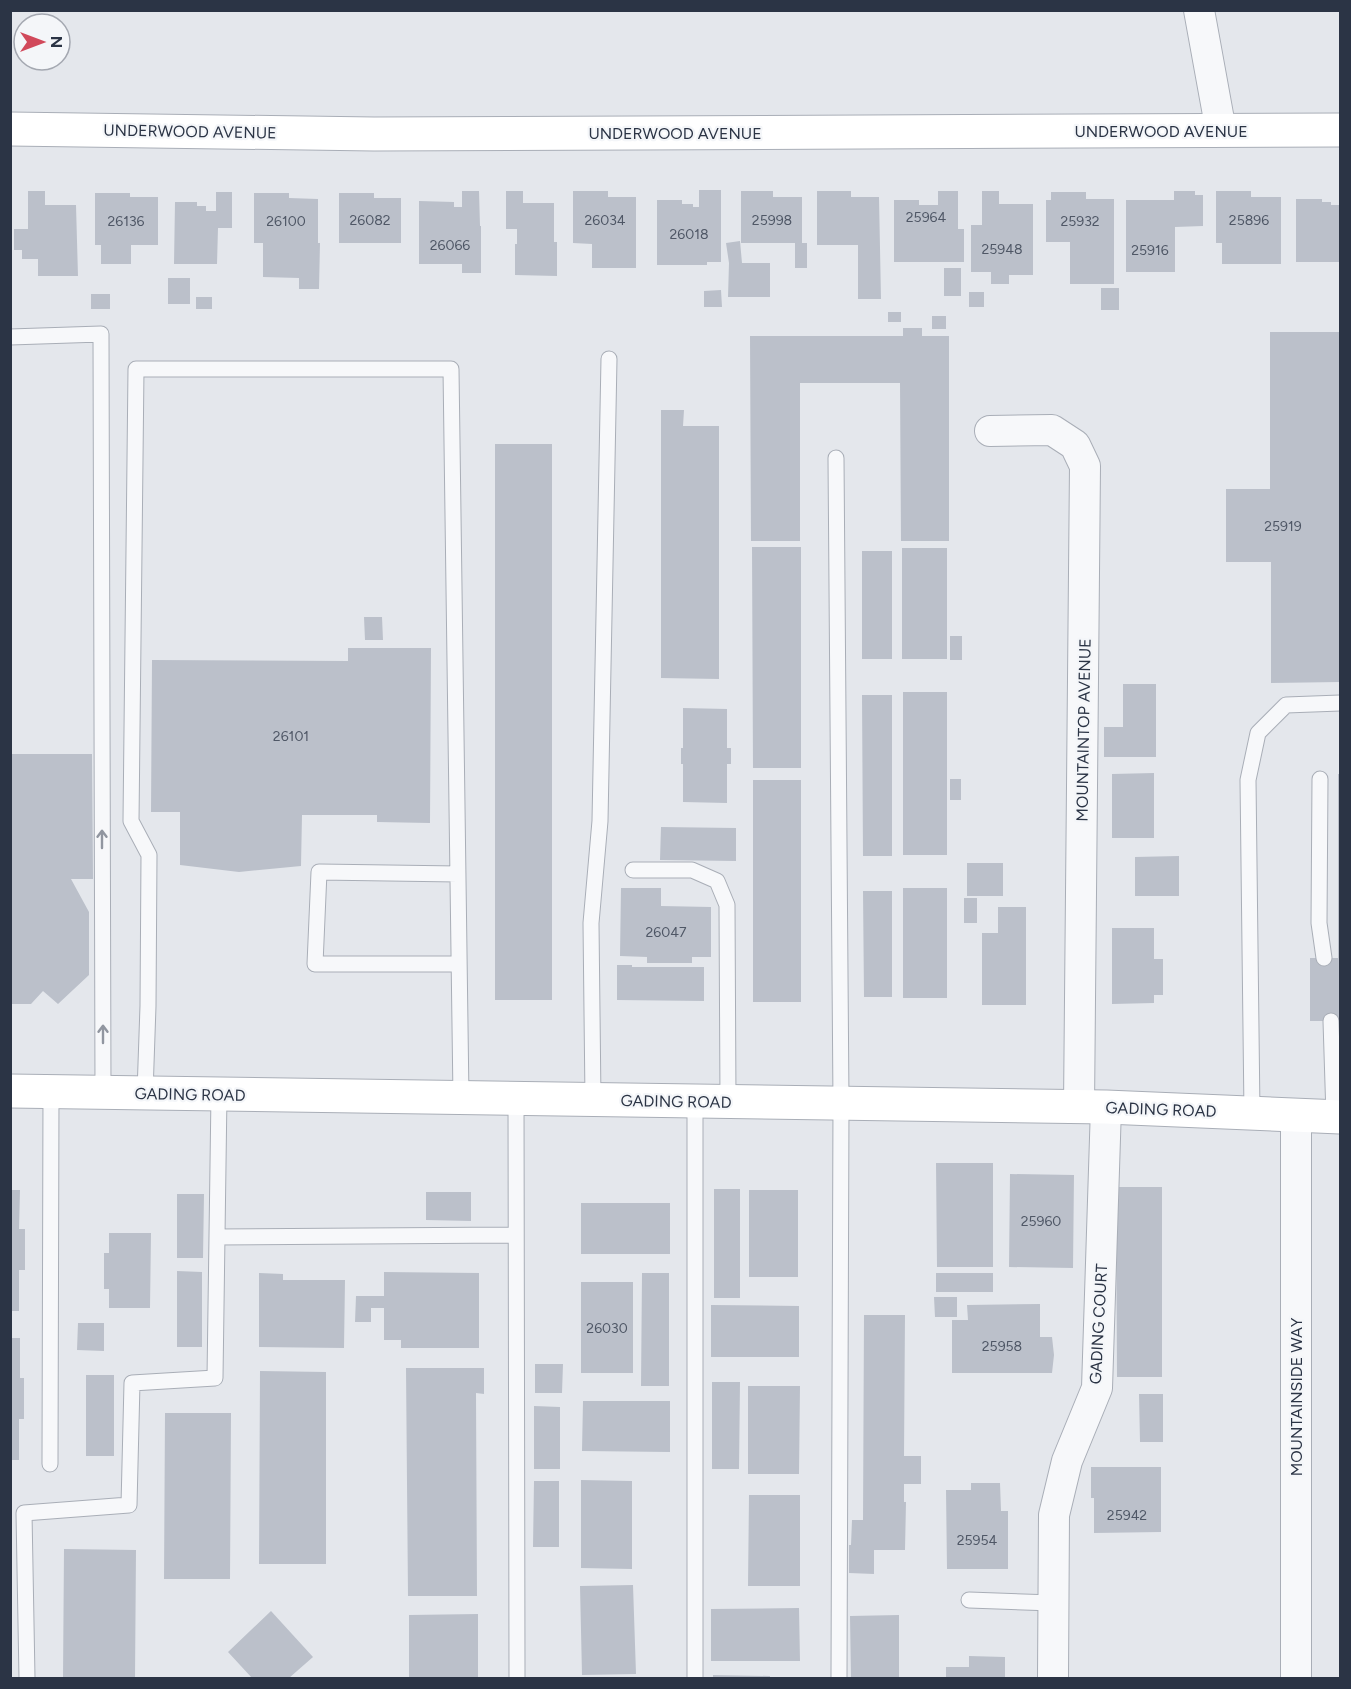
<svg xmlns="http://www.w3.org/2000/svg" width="1351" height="1689" viewBox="0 0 1351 1689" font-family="Figtree,sans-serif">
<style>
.building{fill:#bbc0ca}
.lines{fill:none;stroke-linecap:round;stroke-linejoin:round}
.lane-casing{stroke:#a9aeb7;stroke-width:17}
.street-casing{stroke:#a9aeb7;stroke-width:32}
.secondary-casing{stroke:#a9aeb7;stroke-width:35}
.lane{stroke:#f7f8fa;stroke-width:15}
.street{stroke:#f7f8fa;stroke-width:30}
.secondary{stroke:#fff;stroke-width:33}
.oneway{stroke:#9196a0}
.labels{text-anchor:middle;stroke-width:4.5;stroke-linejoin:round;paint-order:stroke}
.number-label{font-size:14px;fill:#4f5766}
.street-label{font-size:16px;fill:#2b3445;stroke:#f4f6f9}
</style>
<rect width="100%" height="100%" fill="#e4e7ec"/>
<path class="building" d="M699,190H721V262H707V265H657V200H682V204H693V207H699Z
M28,191H45V205H76L78,276H38V259H22V250H14V229H28Z
M462,191H479L480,226H481V273H462V264H419V201L454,202V207H462Z
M506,191H523V203H554V242H557V276L515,275V244H517V229H506Z
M573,191H608V197H636V268H592V244L573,243Z
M741,191H773V197H802V243H807V268H795V243H741Z
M817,191H851V197H879L881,299H858V245H817Z
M938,191H958V229H964V262H894V200H919V205H938Z
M982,191H999V204H1033V275H1009V284H991V272H971V225H982Z
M1174,191H1195V195H1203V226L1175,227V272H1126V200H1174Z
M1216,191H1251V197H1281V264H1222V243H1216Z
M216,192H232V228H218L217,264H174L175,202H197V206H206V211H216Z
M1051,192H1086V199H1114V284H1070V242H1046V200H1051Z
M95,193H130V197H158V245H131V264H101V245H95Z
M254,193H289V198L318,199V243H320L319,289H299V278L263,277V243H254Z
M339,193H374V198H401V243H339Z
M1296,199H1322V202H1331V205H1340V262H1296Z
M740,241L742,263H770V297H728L729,263L726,243Z
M944,268H961V296H944Z
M168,278H190V304H168Z
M1101,288H1119V310H1101Z
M721,290L722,307H704V291Z
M969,292H984V307H969Z
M91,294H110V309H91Z
M196,297H212V309H196Z
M888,312H901V322H888Z
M932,316H946V329H932Z
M903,328H922V336H949V541H901L900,383H800V541H751L750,336H903Z
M1270,332H1340V682L1271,683V562H1226V489H1270Z
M661,410H684L683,426H719V679L661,678Z
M495,444H552V1000H495Z
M752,547H801V768H753Z
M902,548H947V659H902Z
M862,551H892V659H862Z
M364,617H382L383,640H365Z
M950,636H962V660H950Z
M348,648H431L430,823L377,822V815H302L301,866L239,872L180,865V812H151L152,660L348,661Z
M1123,684H1156V757H1104V727H1123Z
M903,692H947V855H903Z
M862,695H892V856H863Z
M683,708L727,709V748H731V764H727V803L683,802V764H681V748H683Z
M10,754H92L93,879H71L89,912V975L58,1004L43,991L31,1004H10Z
M1154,773V838H1112V774Z
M1338,774H1340V1021H1310V958H1338Z
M950,779H961V800H950Z
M753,780H801V1002H753Z
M661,827L736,828V861L660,860Z
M1179,856V896H1135V857Z
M967,863H1003V896H967Z
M621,888H661V906L711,907V957H692V963H647V957L620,956Z
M903,888H947V998H903Z
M863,891H892V997H864Z
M964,898H977V923H964Z
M998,907H1026V1005H982V933H998Z
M1112,928H1154V959H1163V995H1154V1003L1112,1004Z
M617,965H632V967H704V1001L617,1000Z
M936,1163H993V1267H937Z
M1010,1174L1074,1175L1073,1268L1009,1267Z
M1116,1187H1162V1377H1117Z
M714,1189H740V1298H714Z
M10,1190H20L19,1229H25V1270H19V1311H10Z
M749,1190H798V1277H749Z
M426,1192H471V1221L426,1220Z
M177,1194H204L203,1258H177Z
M581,1203H670V1254H581Z
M109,1233H151L150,1308H109V1289H104V1253H109Z
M177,1271L202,1272V1347H177Z
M384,1272L479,1273V1348H401V1340H384V1308H371V1322H355L356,1296H384Z
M259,1273L283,1274V1280H345L344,1348L259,1347Z
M642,1273H669V1386H641Z
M936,1273H993V1292H936Z
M581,1282H633V1373H581Z
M934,1297H957V1317H935Z
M1040,1304V1337H1052L1054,1355L1052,1373H952V1320H968L967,1305Z
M711,1305L799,1306V1357H711Z
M864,1315H905L904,1456H921V1484H904V1502H906L905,1550H874V1574L849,1573V1545H851L852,1520H863Z
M78,1323H104V1351L77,1350Z
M10,1338H20V1378H24V1419H19V1460H10Z
M535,1364H563L562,1393H535Z
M406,1368H484V1394L476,1393L477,1596H408Z
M260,1371L326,1372V1564H259Z
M86,1375H114V1456H86Z
M712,1382H740L739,1469H712Z
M748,1386H800L799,1474H748Z
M1139,1394H1163V1442H1140Z
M583,1401H670V1452L582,1451Z
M534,1406L560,1407V1469H534Z
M165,1413H231L230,1579H164Z
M1091,1467H1161V1532L1094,1533V1498H1091Z
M581,1480L632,1481V1569L581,1568Z
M534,1481H559V1547H533Z
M971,1483H1000L1001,1511H1008V1569H947L946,1490H971Z
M749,1495H800V1586H748Z
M64,1549L136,1550L135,1678H63Z
M633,1585L636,1674L582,1675L580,1586Z
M799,1608L800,1661H711V1609Z
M271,1611L313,1657L289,1678H252L228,1652Z
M478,1614V1678H409V1615Z
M899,1615V1678H851L850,1616Z
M969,1656L1005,1657V1678H946V1667H969Z
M713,1675L770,1676V1678H713Z"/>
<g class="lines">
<defs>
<path id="lane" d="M10,337L101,334L103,1092
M836,458L841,1103L839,1678
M1320,779L1319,923L1324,958
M633,870H692L717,881L727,905L728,1101
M458,874L319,872L315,964H459
M1331,1021L1334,1116
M145,1093L148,1006L149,855L131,821L136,369H451L461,1098
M516,1098L517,1678
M593,1100L591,923L600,821L609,359
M695,1101V1678
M1252,1113L1248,780L1258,733L1286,705L1340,703
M217,1237L516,1235
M50,1464L51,1092
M969,1600L1053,1603
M27,1678L24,1513L129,1505L132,1383L215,1378L219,1094"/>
<path id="street" d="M1199,10L1221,131
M990,431L1052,430L1075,445L1085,466L1079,1107
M1053,1678L1054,1515L1067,1461L1097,1388L1106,1107
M1296,1678V1115"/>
<path id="secondary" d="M10,129L374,134L1340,130
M10,1091L1106,1107L1340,1117"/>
</defs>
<use href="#lane" class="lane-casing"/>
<use href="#street" class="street-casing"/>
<use href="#secondary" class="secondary-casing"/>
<use href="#lane" class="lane"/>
<use href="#street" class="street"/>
<use href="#secondary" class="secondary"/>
</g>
<defs><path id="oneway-shaft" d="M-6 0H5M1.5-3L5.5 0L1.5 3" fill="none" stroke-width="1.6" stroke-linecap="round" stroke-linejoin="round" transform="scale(1.5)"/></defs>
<g class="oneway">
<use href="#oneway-shaft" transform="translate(102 839) rotate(-90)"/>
<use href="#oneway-shaft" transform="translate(103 1034) rotate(-90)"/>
</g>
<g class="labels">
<g class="number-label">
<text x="926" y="222">25964</text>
<text x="370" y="225">26082</text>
<text x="605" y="225">26034</text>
<text x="772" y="225">25998</text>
<text x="1249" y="225">25896</text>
<text x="126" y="226">26136</text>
<text x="286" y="226">26100</text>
<text x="1080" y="226">25932</text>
<text x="689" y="239">26018</text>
<text x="450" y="250">26066</text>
<text x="1002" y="254">25948</text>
<text x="1150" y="255">25916</text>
<text x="1283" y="531">25919</text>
<text x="291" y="741">26101</text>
<text x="666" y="937">26047</text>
<text x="1041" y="1226">25960</text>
<text x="607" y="1333">26030</text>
<text x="1002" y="1351">25958</text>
<text x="1127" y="1520">25942</text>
<text x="977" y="1545">25954</text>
</g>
<g class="street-label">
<text transform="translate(190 131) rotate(1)" y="6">UNDERWOOD AVENUE</text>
<text x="1161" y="137">UNDERWOOD AVENUE</text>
<text x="675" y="139">UNDERWOOD AVENUE</text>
<text transform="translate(1083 730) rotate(-89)" y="6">MOUNTAINTOP AVENUE</text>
<text transform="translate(190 1094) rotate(1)" y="6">GADING ROAD</text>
<text transform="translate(676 1101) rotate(1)" y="6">GADING ROAD</text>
<text transform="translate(1161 1109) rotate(2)" y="6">GADING ROAD</text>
<text transform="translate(1098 1324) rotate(-87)" y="6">GADING COURT</text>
<text transform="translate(1296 1397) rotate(-90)" y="6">MOUNTAINSIDE WAY</text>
</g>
</g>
<rect width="1351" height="1689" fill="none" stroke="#2b3445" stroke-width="24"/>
<g transform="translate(42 42) rotate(90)"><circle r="28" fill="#f4f6f9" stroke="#a4a8b1" stroke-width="1.5"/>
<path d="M0-4.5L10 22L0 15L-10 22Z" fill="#d1495b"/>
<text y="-9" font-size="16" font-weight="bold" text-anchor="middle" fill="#2b3445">N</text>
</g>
</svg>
